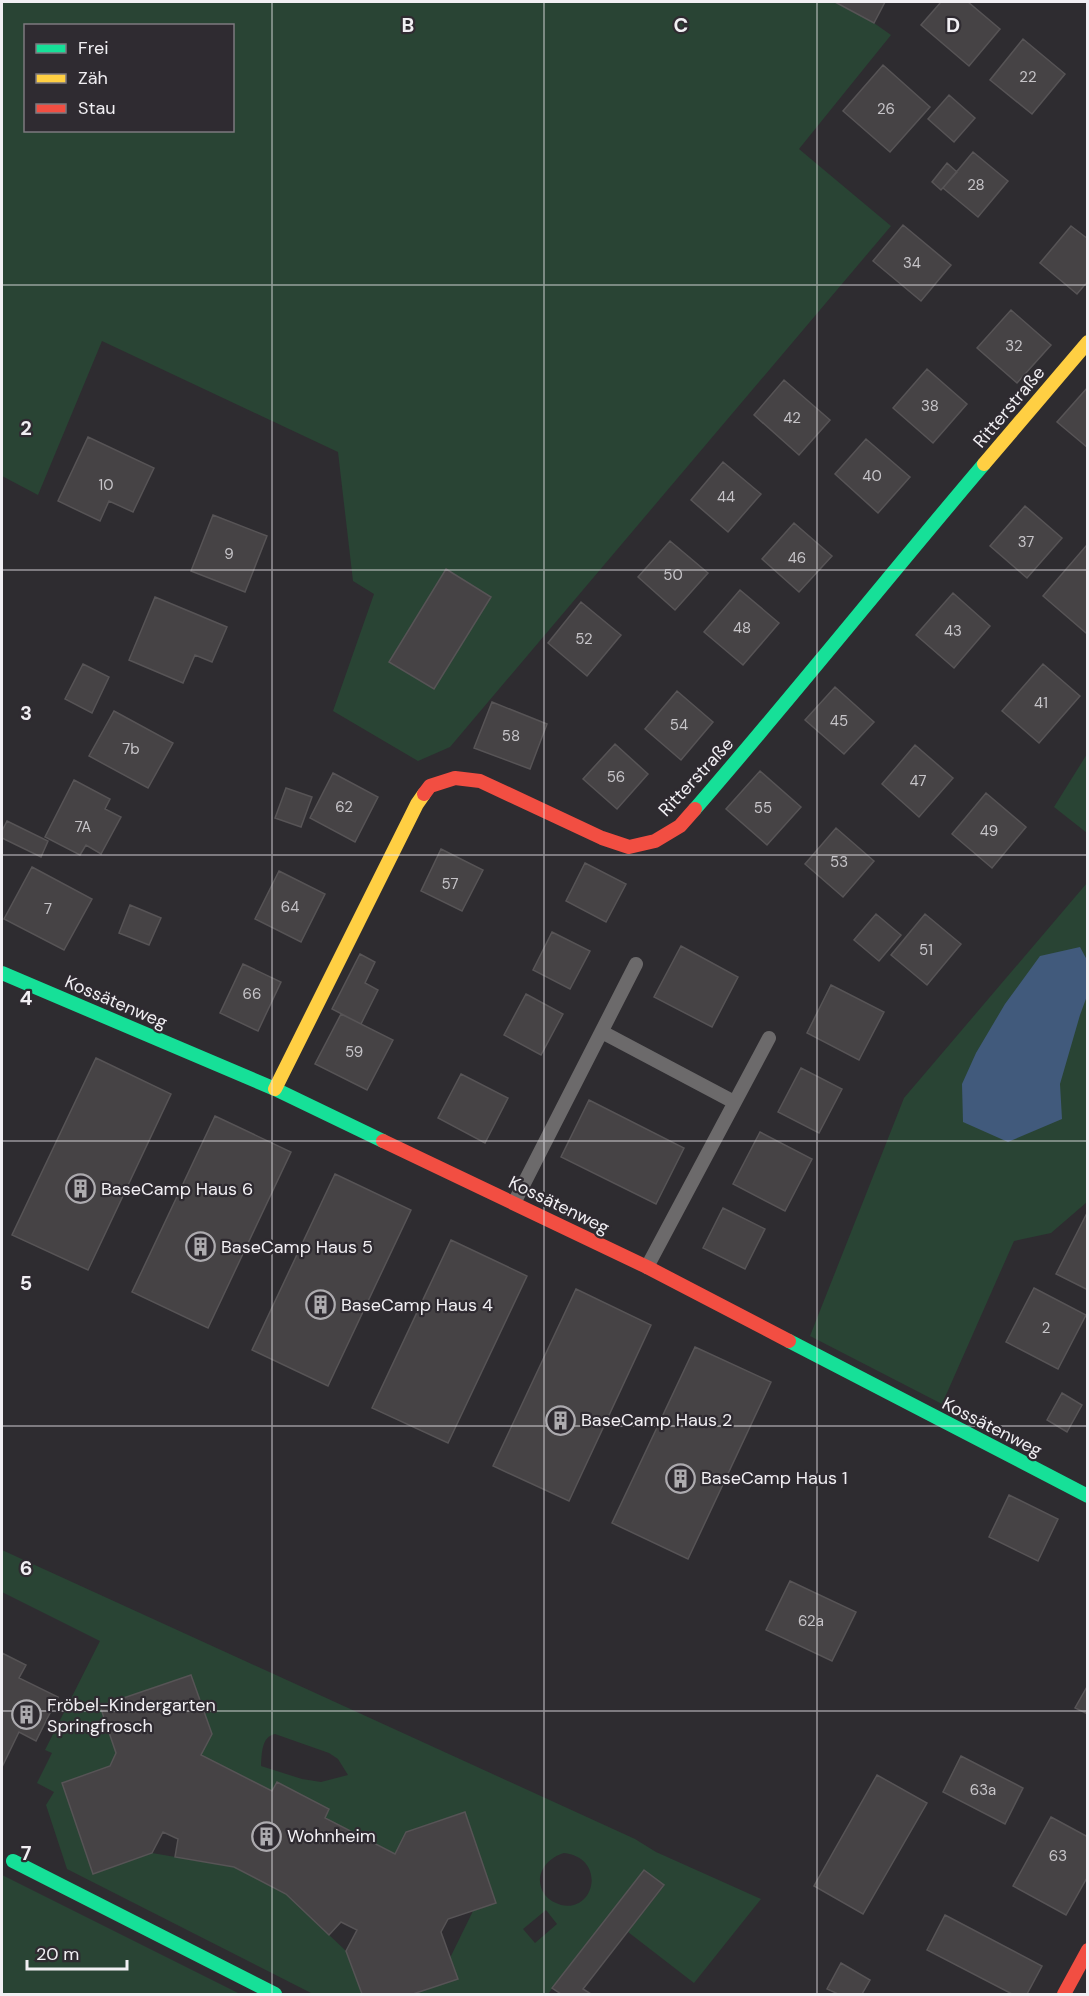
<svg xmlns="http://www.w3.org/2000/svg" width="1089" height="1996" viewBox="0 0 1089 1996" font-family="'DM Sans',sans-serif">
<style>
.green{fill:#294434;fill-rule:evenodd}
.water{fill:#415a7c}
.building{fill:#464345;stroke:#575456;stroke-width:1.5}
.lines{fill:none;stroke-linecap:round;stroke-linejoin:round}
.lane{stroke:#6c6a6b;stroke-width:14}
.fast{stroke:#16e098;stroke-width:14}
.slow{stroke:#ffcf43;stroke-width:14}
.jam{stroke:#f24e42;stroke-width:14}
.grid{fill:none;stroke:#f1eff3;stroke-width:1.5;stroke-opacity:0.55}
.labels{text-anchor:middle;stroke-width:4.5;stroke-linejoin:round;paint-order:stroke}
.number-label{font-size:15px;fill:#c6c4c8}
.street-label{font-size:18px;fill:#f1eff3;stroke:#2f2b31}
.poi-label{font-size:18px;fill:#f1eff3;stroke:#2f2b31;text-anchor:start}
.grid-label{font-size:20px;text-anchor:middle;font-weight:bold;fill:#f1eff3;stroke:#2f2b31;stroke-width:4.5;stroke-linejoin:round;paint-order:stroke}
</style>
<rect width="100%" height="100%" fill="#2e2c30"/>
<path class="green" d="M2,2H835L874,23L891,35L799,149L891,226L450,747L418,761L333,711L374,594L353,581L338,452L102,341L38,495L2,476ZM26,26H232V130H26Z
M1087,754V833L1054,807Z
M1087,883V1202L1051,1233L1014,1241L942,1404L810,1336L904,1098Z
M2,1550L635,1839L656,1852L761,1899L694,1983L628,1932L664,1886L644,1870L548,1994H413L457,1979L450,1958L473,1911L496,1903L465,1812L406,1832L395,1854L325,1818L329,1809L277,1783L272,1791L116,1753L110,1766L62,1783L93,1873L152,1853L234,1867L286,1894L346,1951L362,1994H313L67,1869L46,1805L54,1792L37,1783L52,1753L45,1750L100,1641L2,1592ZM275,1734L329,1753L338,1759L348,1775L321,1782L302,1779L261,1766C262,1754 261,1737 275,1734ZM564,1853C607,1858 595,1913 561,1905C555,1903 549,1900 545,1895C532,1877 546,1858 564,1853ZM546,1910L557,1924L535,1943L523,1929Z
M2,1875L240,1994H2Z"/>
<path class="water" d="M1080,947L1087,960V996L1080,1015L1060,1084L1062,1119L1008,1142L963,1122L962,1084L976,1053L1005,1004L1040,956Z"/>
<path class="building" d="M835,2H885L874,23Z
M941,2H968L1000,29L969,66L921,25Z
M1023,39L1065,74L1032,114L990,80Z
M883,65L930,107L890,152L843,111Z
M949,95L975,118L954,142L928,119Z
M973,152L1008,181L978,217L943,188Z
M947,163L957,172L941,190L932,182Z
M903,225L951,265L921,301L873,261Z
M1071,226L1088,239V281L1077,294L1040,263Z
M1011,310L1051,345L1017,383L977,348Z
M927,369L967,404L933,443L893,408Z
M784,380L830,420L799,455L754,415Z
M1088,387V448L1057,422Z
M88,437L154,468L133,512L109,501L100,521L58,501Z
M866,439L910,477L878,513L835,474Z
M723,462L761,494L728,532L691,500Z
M1025,506L1062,538L1027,578L990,546Z
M213,515L267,536L245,592L191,571Z
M794,523L832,556L799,592L762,559Z
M670,541L708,573L675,610L638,577Z
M1086,546L1088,548V631L1086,633L1043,596Z
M446,569L491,597L434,689L389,662Z
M740,590L779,623L743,665L704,632Z
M953,593L990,626L954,668L916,635Z
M155,597L227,627L212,662L195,655L183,683L129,660Z
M581,602L621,635L587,676L548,643Z
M83,664L109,677L92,713L65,699Z
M1043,664L1080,696L1039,743L1002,711Z
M835,687L874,722L844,754L805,720Z
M677,691L713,722L681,760L645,729Z
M492,702L547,724L530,769L474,748Z
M114,711L173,743L148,788L89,756Z
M615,744L648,774L617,809L583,779Z
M915,745L953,778L919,817L882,784Z
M760,771L801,807L767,845L726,809Z
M333,773L378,797L355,842L310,818Z
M74,780L110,799L105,809L121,817L101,854L86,845L80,855L45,837Z
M286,788L312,797L301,827L275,818Z
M986,793L1026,827L992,868L952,834Z
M7,821L48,841L41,857L2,838V831Z
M836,828L874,861L843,897L805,864Z
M441,849L483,870L462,911L421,891Z
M585,863L626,884L606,922L566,901Z
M32,867L92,899L64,950L4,919Z
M279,871L325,894L301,942L255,919Z
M130,905L161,918L149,945L119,933Z
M876,914L901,935L879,961L854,940Z
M925,914L961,944L927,985L891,955Z
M552,932L590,951L570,989L533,970Z
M681,946L738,977L712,1027L654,997Z
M360,954L375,962L365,983L378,990L361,1024L332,1009Z
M243,964L281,982L258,1031L220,1013Z
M831,985L884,1012L859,1060L807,1033Z
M526,994L563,1014L541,1055L504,1035Z
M341,1014L393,1040L367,1090L315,1064Z
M96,1058L171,1094L88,1270L12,1235Z
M801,1068L842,1089L819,1133L778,1112Z
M461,1074L508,1098L485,1143L438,1118Z
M589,1100L684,1148L656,1204L561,1157Z
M215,1116L291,1152L208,1328L132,1292Z
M760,1132L812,1159L785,1211L733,1184Z
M335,1174L411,1210L328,1386L252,1350Z
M723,1208L765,1229L745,1269L703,1248Z
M1088,1211V1290L1056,1274Z
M451,1240L527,1276L448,1443L372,1408Z
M1034,1288L1086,1315L1058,1369L1006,1342Z
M576,1289L651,1325L569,1501L493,1466Z
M695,1347L771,1382L688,1559L612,1523Z
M1062,1393L1082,1405L1067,1432L1047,1420Z
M1009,1495L1058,1519L1038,1561L989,1537Z
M790,1581L856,1612L832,1661L766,1630Z
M2,1653L26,1665L19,1678L58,1697L36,1741L19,1732L2,1767Z
M191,1675L212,1734L201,1755L272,1791L277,1782L329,1809L325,1818L395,1854L406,1832L465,1812L496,1903L448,1919L441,1932L458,1979L413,1994H362L346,1951L357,1930L341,1922L329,1935L286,1894L234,1867L175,1857L178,1839L163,1832L152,1853L93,1874L62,1783L110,1766L116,1753L100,1706Z
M1088,1685V1714L1075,1708Z
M961,1756L1023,1788L1005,1824L943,1792Z
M877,1775L927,1803L863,1914L814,1886Z
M1051,1817L1088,1837V1876L1066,1915L1013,1886Z
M644,1870L664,1885L583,1989L591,1994H561L552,1988Z
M945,1915L1042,1966L1027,1994H1012L927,1950Z
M841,1963L870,1980L862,1994H838L827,1989Z"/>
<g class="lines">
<path class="lane" d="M602,1032L734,1102
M514,1203L636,964
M647,1267L769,1038"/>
<path class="fast" d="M695,809C793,696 887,578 984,464
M2,973L275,1089L383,1141
M789,1341L1088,1496
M13,1861L275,1994"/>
<path class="slow" d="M984,464L1088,342
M275,1089L417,804L424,794"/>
<path class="jam" d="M424,794L430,786L455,778L480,781L602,838L629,847L655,841L680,826L695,809
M383,1141L647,1267L789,1341
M1064,1994L1088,1950"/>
</g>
<path class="grid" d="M272,2V1994M544,2V1994M817,2V1994M2,285H1088M2,570H1088M2,855H1088M2,1141H1088M2,1426H1088M2,1711H1088"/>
<defs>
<symbol id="building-ring" viewBox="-11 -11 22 22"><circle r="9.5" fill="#2f2b31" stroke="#adabaf" stroke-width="1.5"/><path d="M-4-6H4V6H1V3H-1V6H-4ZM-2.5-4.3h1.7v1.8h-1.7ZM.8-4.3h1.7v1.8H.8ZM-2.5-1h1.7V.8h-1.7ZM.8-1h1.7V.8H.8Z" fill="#adabaf"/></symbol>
</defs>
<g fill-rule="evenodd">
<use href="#building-ring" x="64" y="1172" width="33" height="33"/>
<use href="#building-ring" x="184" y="1230" width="33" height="33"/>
<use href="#building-ring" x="304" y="1288" width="33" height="33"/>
<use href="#building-ring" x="544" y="1404" width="33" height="33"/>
<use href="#building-ring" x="664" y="1462" width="33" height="33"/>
<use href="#building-ring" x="10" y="1698" width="33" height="33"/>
<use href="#building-ring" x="250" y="1820" width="33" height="33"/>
</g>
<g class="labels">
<g class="number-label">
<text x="1028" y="82">22</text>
<text x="886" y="114">26</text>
<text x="976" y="190">28</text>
<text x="912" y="268">34</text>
<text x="1014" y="351">32</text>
<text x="930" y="411">38</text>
<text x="792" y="423">42</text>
<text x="872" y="481">40</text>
<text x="106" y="490">10</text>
<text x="726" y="502">44</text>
<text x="1026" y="547">37</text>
<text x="229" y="559">9</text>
<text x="797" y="563">46</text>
<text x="673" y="580">50</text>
<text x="742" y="633">48</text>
<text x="953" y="636">43</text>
<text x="584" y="644">52</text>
<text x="1041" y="708">41</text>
<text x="839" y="726">45</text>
<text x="679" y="730">54</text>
<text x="511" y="741">58</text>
<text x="131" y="754">7b</text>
<text x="616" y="782">56</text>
<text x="918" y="786">47</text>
<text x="344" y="812">62</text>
<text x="763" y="813">55</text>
<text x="83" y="832">7A</text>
<text x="989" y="836">49</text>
<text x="839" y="867">53</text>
<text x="450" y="889">57</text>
<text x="290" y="912">64</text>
<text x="48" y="914">7</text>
<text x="926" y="955">51</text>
<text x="252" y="999">66</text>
<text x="354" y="1057">59</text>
<text x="1046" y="1333">2</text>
<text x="811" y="1626">62a</text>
<text x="983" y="1795">63a</text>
<text x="1058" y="1861">63</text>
</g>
<g class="street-label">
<text transform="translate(1009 407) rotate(-50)" y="6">Ritterstraße</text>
<text transform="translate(696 777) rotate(-47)" y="6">Ritterstraße</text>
<text transform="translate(116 1002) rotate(23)" y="6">Kossätenweg</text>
<text transform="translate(559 1205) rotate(26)" y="6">Kossätenweg</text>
<text transform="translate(992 1427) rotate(27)" y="6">Kossätenweg</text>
</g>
<g class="poi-label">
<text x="101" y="1195">BaseCamp Haus 6</text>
<text x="221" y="1253">BaseCamp Haus 5</text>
<text x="341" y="1311">BaseCamp Haus 4</text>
<text x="581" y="1426">BaseCamp Haus 2</text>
<text x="701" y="1484">BaseCamp Haus 1</text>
<text x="47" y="1711">Fröbel-Kindergarten<tspan x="47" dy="21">Springfrosch</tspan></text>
<text x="287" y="1842">Wohnheim</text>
</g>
</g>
<g class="grid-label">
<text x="408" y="32">B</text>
<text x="681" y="32">C</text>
<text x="953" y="32">D</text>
<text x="26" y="435">2</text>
<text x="26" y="720">3</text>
<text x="26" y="1005">4</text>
<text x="26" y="1290">5</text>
<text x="26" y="1575">6</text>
<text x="26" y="1860">7</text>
</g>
<rect width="1089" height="1996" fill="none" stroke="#f1eff3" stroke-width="6"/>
<rect x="24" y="24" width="210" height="108" fill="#2f2b31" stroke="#7d797f" stroke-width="1.5"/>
<rect x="36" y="44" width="30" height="9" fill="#16e098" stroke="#7d797f" stroke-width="1.5"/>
<text x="78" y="54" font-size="18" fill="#f1eff3">Frei</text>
<rect x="36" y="74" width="30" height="9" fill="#ffcf43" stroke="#7d797f" stroke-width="1.5"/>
<text x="78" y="84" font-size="18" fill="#f1eff3">Zäh</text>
<rect x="36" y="104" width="30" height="9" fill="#f24e42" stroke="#7d797f" stroke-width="1.5"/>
<text x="78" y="114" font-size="18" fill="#f1eff3">Stau</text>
<path d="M27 1960v9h100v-9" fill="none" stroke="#f1eff3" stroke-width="3"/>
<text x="36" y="1960" font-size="18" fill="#f1eff3" stroke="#2f2b31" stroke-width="4.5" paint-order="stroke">20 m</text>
</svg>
